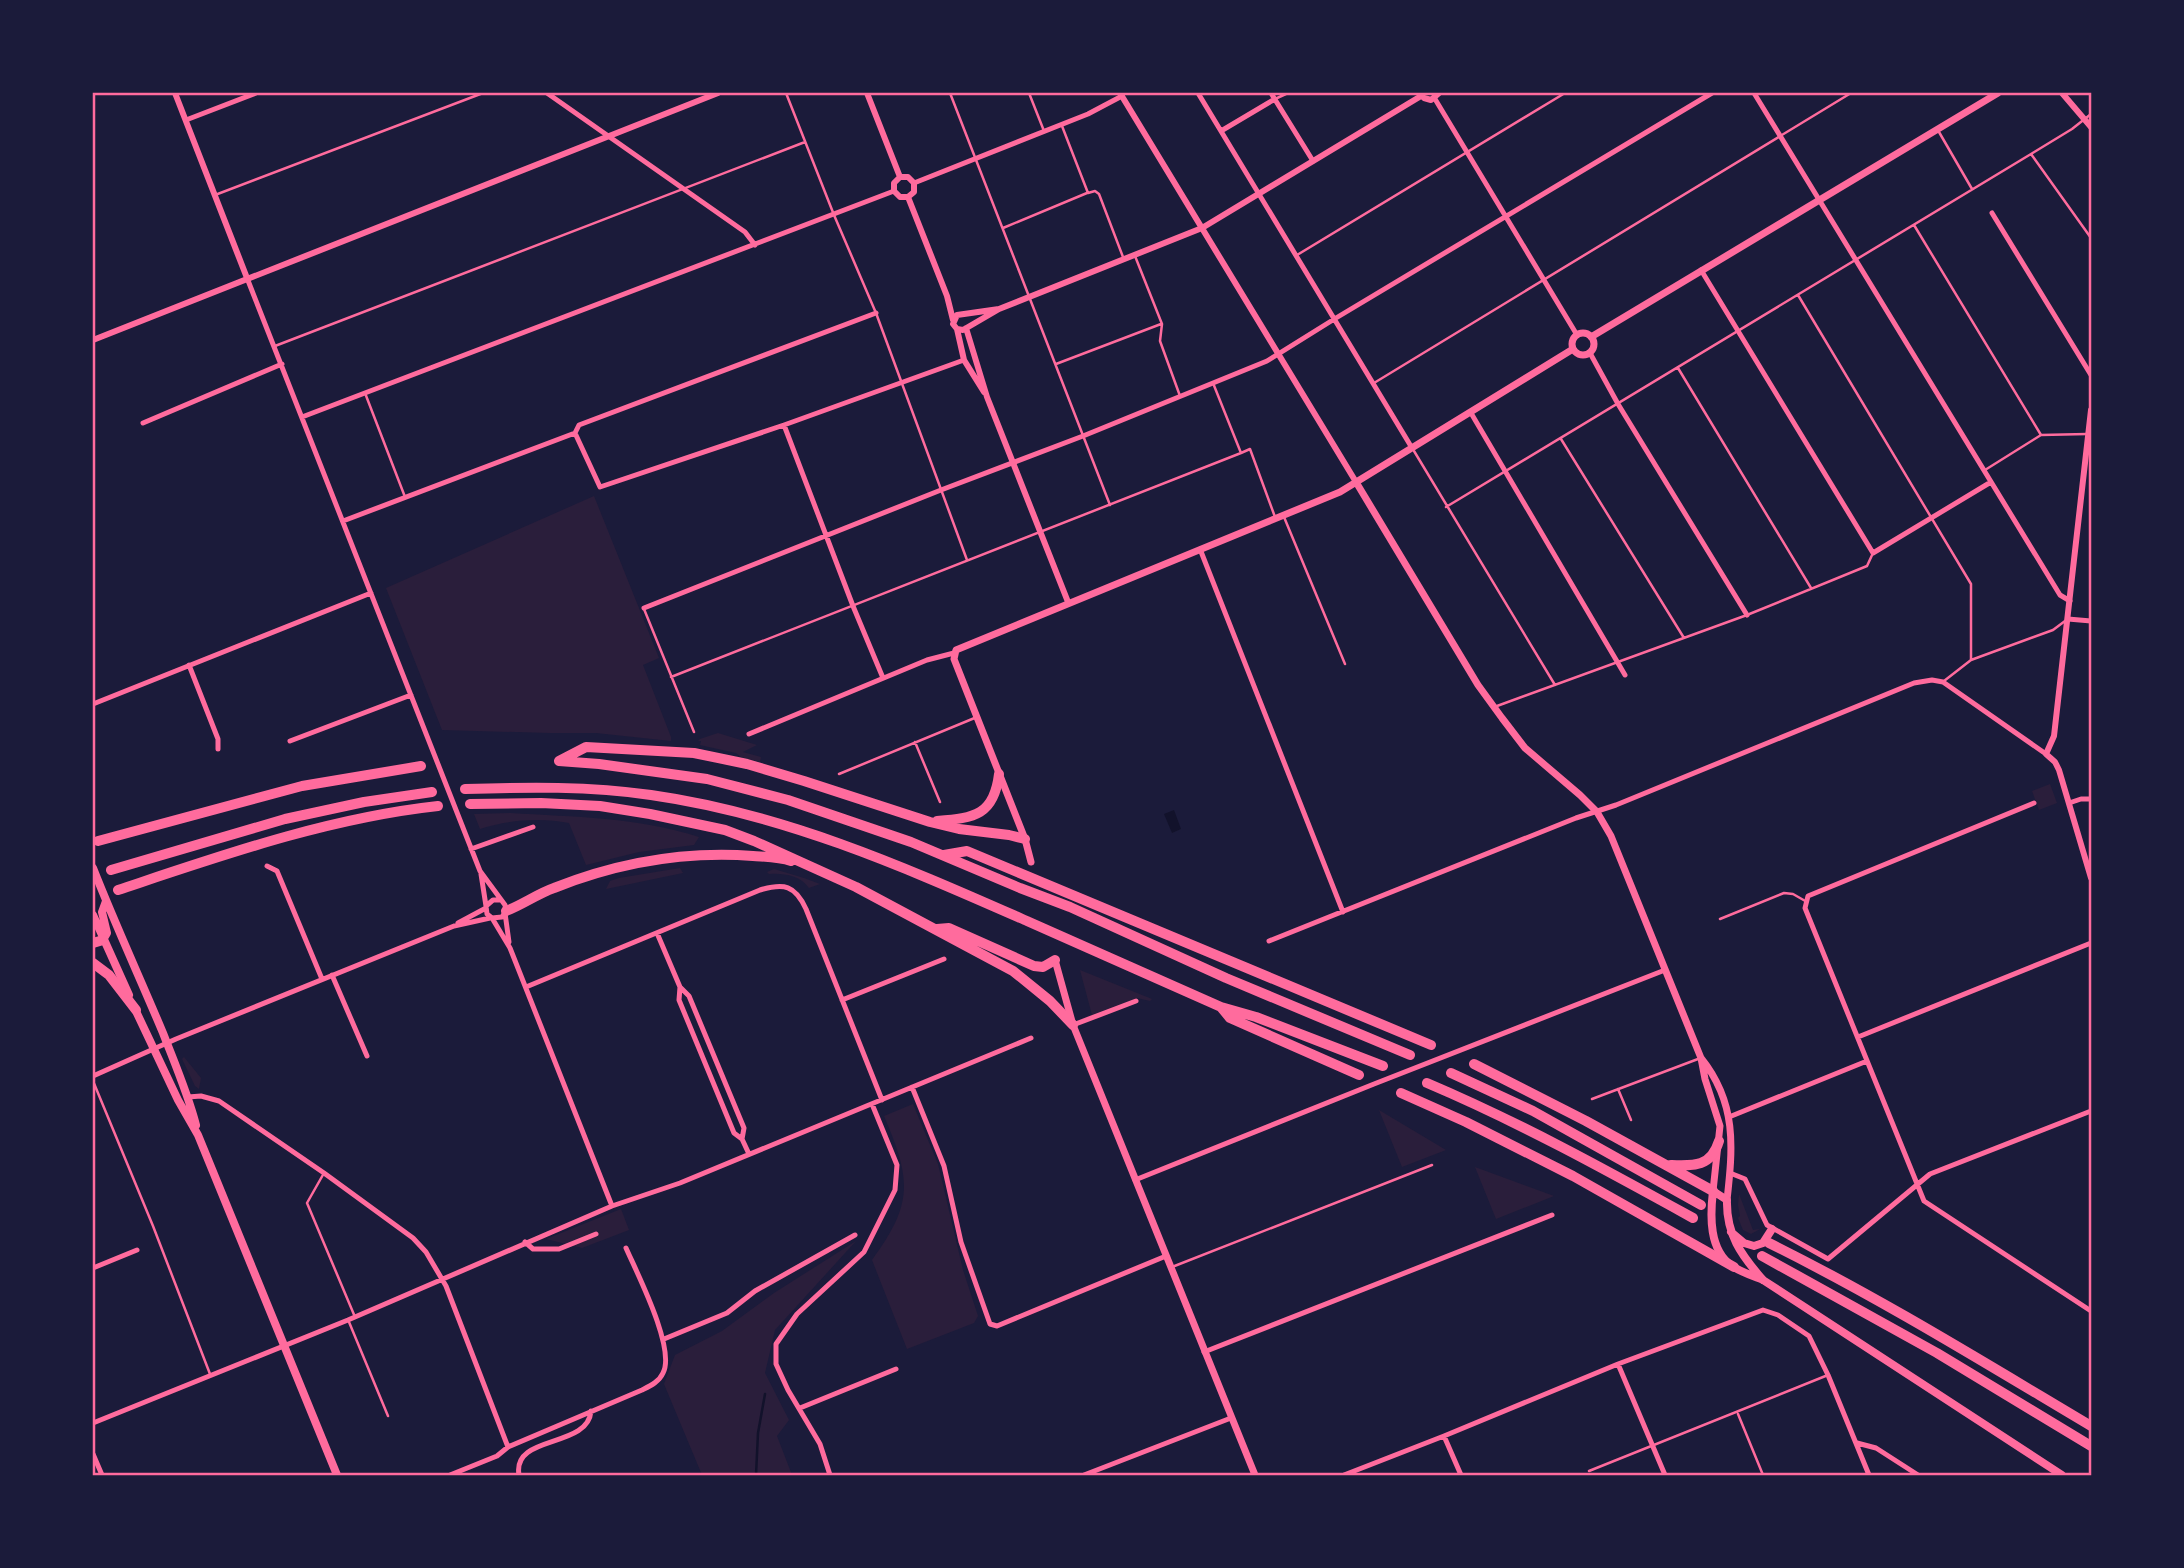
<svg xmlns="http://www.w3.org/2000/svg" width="2184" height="1568" viewBox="0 0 2184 1568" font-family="'Fira Sans Condensed',sans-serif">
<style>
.green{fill:#2a1e3b}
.water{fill:#12122b}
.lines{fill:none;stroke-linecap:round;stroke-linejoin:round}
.stream{stroke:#12122b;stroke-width:2.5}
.service{stroke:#ff6b9d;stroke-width:2.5}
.minor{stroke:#ff6b9d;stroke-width:5}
.tertiary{stroke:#ff6b9d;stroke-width:6}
.secondary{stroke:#ff6b9d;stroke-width:7}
.primary{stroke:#ff6b9d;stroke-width:8}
.motorway{stroke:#ff6b9d;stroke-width:10}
.neatline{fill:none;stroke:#ff6b9d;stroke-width:2.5}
</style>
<rect width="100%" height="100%" fill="#1b1b3a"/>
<path class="green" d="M594,496L659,658L643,665L671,737V741L596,733H550L442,730L386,588Z
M718,733L757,745L743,752L761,757L760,762L741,757L736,753L700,745L701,741H698L700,739Z
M2050,784L2057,803L2039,810L2032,791Z
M510,813C574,817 638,817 699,837L694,845L639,852L586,865L569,823C540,817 508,820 480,829L474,814Z
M680,868L683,873L606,889L610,881L619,878Z
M774,869L804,878L820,884L809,888C800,875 783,873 769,874L767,872Z
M1080,970L1152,999L1150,1001L1137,998L1092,1015Z
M184,1057L201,1078L199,1089L195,1086L182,1059Z
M913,1104L938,1164L963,1270L978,1316L974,1323L907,1349L872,1260C914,1203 911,1179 884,1116Z
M1379,1110L1446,1150L1402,1167Z
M1475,1167L1554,1196L1496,1219Z
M1739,1194L1753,1230L1760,1229L1751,1234L1743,1230L1738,1218L1740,1216L1738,1205Z
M621,1209L629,1230L582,1248L546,1239Z
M856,1241L775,1330L765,1373L789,1420L777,1436L792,1475H702L664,1384L675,1355L722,1331L774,1293Z"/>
<path class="water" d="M1174,810L1181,829L1172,833L1164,814Z"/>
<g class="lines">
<path class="stream" d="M756,1475L758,1433L765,1394"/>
<path class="service" d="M786,93L834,215L876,313L967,560
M950,93L1110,505
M1029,93L1044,131
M1275,99L1288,93
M1062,126L1088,193L1095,191L1099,194L1123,257
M1939,132L1972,189
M2031,154L2091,238
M215,195L483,93
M1914,225L2041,435
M1003,228L1087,193
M1297,255L1565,93
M1135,256L1162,324L1160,341L1180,396
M1798,295L1971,584V660
M275,346L805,142
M1056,364L1161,324
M1678,368L1811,588
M1213,383L1241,453L1250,449L1275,517
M1374,383L1851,93
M365,393L405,497
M1561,439L1684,638
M1414,451L1555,685
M1985,470L2041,435L2087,434
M1446,507L2031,154L2072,129L2091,114
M1284,517L1345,664
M644,609L694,732
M671,677L1241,453
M1944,681L1971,660L2053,630L2065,621
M1497,706L1747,615L1867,566L1873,553
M915,742L940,802
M839,774L977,717
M1720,919L1784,893L1793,894L1807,902
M93,1081L153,1226L210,1374
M1618,1089L1631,1120
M1592,1099L1698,1059
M324,1173L307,1203L355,1317
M1172,1267L1432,1165
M349,1322L388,1416
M1738,1414L1763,1475
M1589,1471L1828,1375"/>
<path class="minor" d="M547,93L745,232L755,245
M1198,93L1412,448
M1271,93L1313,161
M1754,93L2060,595L2070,601
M1435,99L1577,335
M186,120L256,93
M1221,131L1275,99
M914,183L1088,114L1122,96
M1992,213L2091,375
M1701,270L1873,553L1991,482
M247,278L480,871L505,905L506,911L502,917L492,918L487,914L486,906L493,900H500
M1590,353L1618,404L1747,615
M1471,413L1625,675
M302,417L894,191
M143,423L282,364
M784,425L853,606L883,678
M575,433L600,487L784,425L964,360
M343,521L575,433L579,425L876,313
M1200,549L1343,912
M644,608L941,490L1083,436L1267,361L1336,318L1712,93
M2068,619L2091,621
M189,665L218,739V749
M93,704L371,593
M749,734L927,660L954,653
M290,741L411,695
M2034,803L1808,896L1805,908L1924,1201L2091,1311
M2069,803L2081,799H2091
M471,849L533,827
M267,866L277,871L322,979
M481,874L486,906
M505,913L509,942
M492,918L510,948L612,1206
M458,923L486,908
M657,933L680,987L689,996L744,1128L742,1139
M1269,941L1576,818L1616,805L1914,683L1932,680L1943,682L2046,754
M332,975L367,1056
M526,987L760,890C784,883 795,885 806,909L882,1100
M680,987L679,1000L734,1133L742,1139L749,1154
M842,1000L944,959
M1073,1025L1136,1001
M1858,1037L2091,943
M93,1076L176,1039L454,926L490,918
M912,1087L944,1166L961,1242L990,1324L997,1326L1166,1256
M188,1097L201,1096L219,1101L324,1173L413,1238L426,1252L446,1286L508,1447
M1729,1117L1867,1061
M1730,1173L1745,1179L1767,1225L1828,1259L1930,1174L2091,1111
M1135,1180L1374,1084L1665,970
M525,1242L533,1249H559L596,1234
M93,1268L137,1250
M664,1339L727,1313L755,1291L855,1235
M1204,1352L1552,1215
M1618,1364L1665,1475
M800,1408L896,1369
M93,1423L348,1320L612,1206L680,1183L1031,1038
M1444,1436L1461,1475
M1857,1443L1876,1448L1918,1475
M93,1454L102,1475
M450,1475L497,1456L508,1447L642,1390C650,1386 659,1382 663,1373C676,1349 637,1273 626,1248
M519,1475C512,1434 588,1449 591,1411
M830,1475L820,1444L788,1390L776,1364V1344L797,1314L864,1252L895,1190L897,1165L872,1104
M1084,1475L1231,1418
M1344,1475L1444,1436L1618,1364L1763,1310L1778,1315L1809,1336L1828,1375L1869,1475"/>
<path class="tertiary" d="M175,93L247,278
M867,93L900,177
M1120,93L1356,482
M2062,93L2091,127
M1421,95L1424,98L1431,100L1439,93
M900,177H908L914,183V192L908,197
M900,177L894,183V191L900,197H908
M908,197L947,296L953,320
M999,309L957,315L953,324L957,329L963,330L999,309L1202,228L1421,96
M966,328L987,397L1068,602
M957,329L964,360L984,392
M93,340L718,93
M2091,410L2054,736L2046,754L2055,762L2059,770L2091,878"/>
<path class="secondary" d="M1572 344a11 11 0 1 1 22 0a11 11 0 1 1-22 0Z
M1591,337L1998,93
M1356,482L1478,685L1502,718L1525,748L1580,795L1597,812L1611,836L1701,1058C1737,1103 1733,1147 1727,1200
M1031,862L1025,839L954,659L956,650L1340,492L1573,349
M1055,960L1073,1025L1255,1475
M1701,1058L1705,1079L1720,1126L1713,1191"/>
<path class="primary" d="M93,868C115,924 140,978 163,1033C175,1064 188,1094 196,1125
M93,915L129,995
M103,940L107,933L102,912L106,901
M134,1007L178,1100L198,1135L337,1475
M1731,1232L1744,1243L1754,1246L1763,1243L1772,1229
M1763,1280C1741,1255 1726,1234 1727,1200L1713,1191C1710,1216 1709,1250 1732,1266C1741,1272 1753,1276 1763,1280L2062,1475"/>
<path class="motorway" d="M559,761L599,764L707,779L788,800L911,842L1020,888L1070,907L1226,978L1410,1055
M559,761L586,747L694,753L747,764L804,781L930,822L959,829L1009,835L1025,839
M465,789C527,787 589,786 651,795C785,814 904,867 1027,921C1092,950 1157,978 1221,1007L1256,1017L1383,1066
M470,804L541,803L600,806L650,814L725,830L754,841L856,887L1013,971L1050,1001L1073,1025
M937,821C975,818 994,815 999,774
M98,841L302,786L421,766
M944,855L967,851L1431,1045
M111,870L285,819L364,802L432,792
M118,890C223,855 328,818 438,806
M506,911C522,905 537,894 554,888C617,863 686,851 753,856C766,857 779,857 791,861
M937,929L949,928L1034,966L1043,967L1055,960
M93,943L103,940
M93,963L109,975L136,1010
M1221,1007L1230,1018L1359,1075
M1474,1064L1586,1121L1713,1191
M1451,1073L1533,1111L1701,1205
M1427,1083C1519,1122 1606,1170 1693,1218
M1401,1093L1466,1122L1573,1176L1734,1267
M1671,1165C1694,1166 1711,1167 1719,1141
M1769,1243C1880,1298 1985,1363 2091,1426
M1762,1256L1937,1353L2091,1446"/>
</g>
<rect width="2184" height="1568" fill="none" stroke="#1b1b3a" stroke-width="189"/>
<rect x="94" y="94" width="1996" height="1380" class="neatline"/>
</svg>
